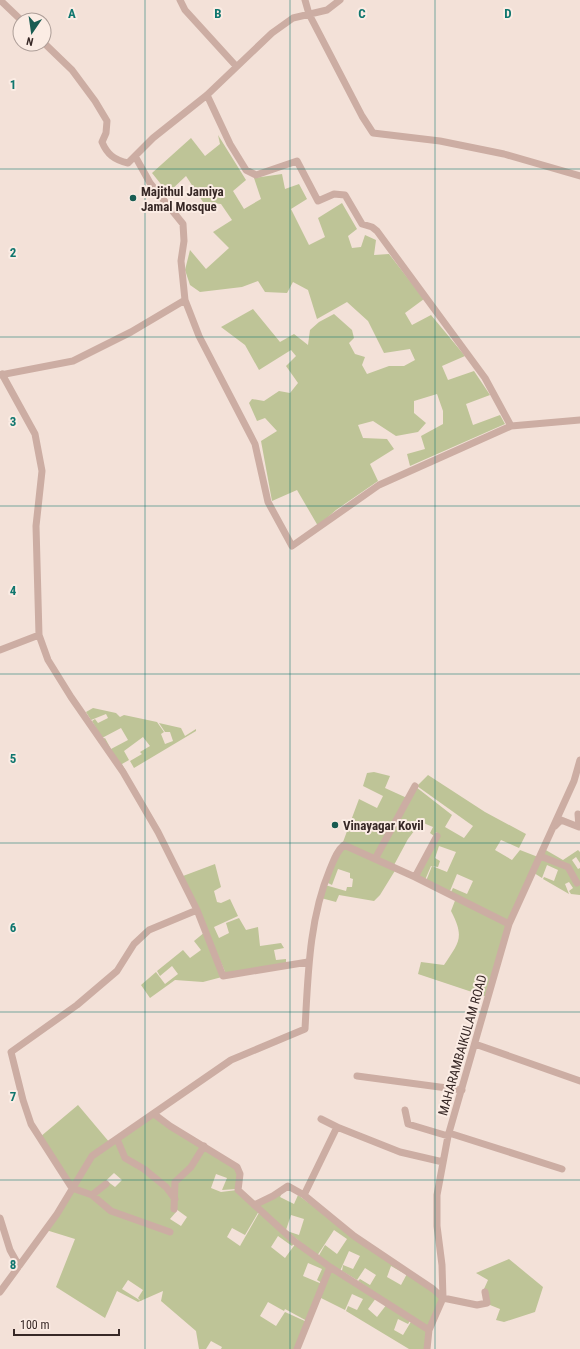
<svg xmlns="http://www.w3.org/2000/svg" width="580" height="1349" viewBox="0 0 580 1349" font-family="'Roboto Condensed',sans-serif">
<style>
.green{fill:#bec497;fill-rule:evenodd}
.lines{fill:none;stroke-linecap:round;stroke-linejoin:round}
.minor{stroke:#ccada3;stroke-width:7}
.grid{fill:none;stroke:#0f766e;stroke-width:1;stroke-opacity:0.55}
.poi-dot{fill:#185c52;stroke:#fbece4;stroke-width:1.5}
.labels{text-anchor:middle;stroke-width:4;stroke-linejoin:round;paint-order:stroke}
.poi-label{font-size:13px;font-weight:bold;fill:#372826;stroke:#fbece4;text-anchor:start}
.street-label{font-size:13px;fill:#372826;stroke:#fbece4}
.grid-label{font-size:13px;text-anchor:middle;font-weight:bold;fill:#0f766e;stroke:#fbece4;stroke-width:4;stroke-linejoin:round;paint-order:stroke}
</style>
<rect width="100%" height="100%" fill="#f3e1d8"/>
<path class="green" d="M218,135L246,180L233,191L244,209L261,199L254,178L282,174L285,189L299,184L307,199L291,209L309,245L325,237L318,218L342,203L357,229L348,236L352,248L361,247L365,235L376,240L374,255L389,254L424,299L405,313L412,325L431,315L465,356L442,366L448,380L474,371L490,395L466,404L473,425L500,415L505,424L410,466L407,454L425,449L421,436L443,424V411L437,394L414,401V413L426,423L418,432L396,436L373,421L358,425L363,438L387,439L394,449L370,464L378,481L336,510L318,526L297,490L272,501L261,441L277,431L265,418L257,421L249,403L252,399L264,401L279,391L290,393L298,383L286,366L296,356L291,350L259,370L245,345L221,327L253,309L280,342L294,334L308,345L310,330L319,322L334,314L352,330L354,338L349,343L355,354L365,357L362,365L367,374L389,366H404L415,360L410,349L384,353L368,321L347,302L317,319L308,290L293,282L287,293L265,292L258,281L242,287L200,292L190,285L185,270L190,250L206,269L229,248L213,232L232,220L221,204L203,202L186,176L168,193L152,173L191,138L205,156L220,144Z
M93,708L116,713L120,717L124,715L157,722L164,732L161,734L165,744L173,741L170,732H165L159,723L181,728L185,736L196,729V731L134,768L130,761L142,754L140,752L150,746L143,737L124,751L129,760L122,764L127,773L103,739L105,738L111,749L128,740L121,728L102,738L92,721L95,719L98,723L108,718L106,714L91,720L86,712Z
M374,772L390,776L385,788L407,798L374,857L343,842L359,799L377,808L383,796L363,786L367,773Z
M428,775L485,812L526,834L519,848L501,840L495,850L512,860L520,850L538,857L509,922L451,892L453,888L467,894L473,881L457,874L450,891L426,881L432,866L447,872L456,852L439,846L435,858L440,861L438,867L431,866L425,880L417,876L439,834L436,832L434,836L430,833L433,827L421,822L408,839L394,865L378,858L416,787L452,815L445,827L464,838L473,826L417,786Z
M344,846L396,869L380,895L374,901L339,895L336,902L321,898L325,885L346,891L347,887H352L353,879L350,878V873L338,869L332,885L326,882Z
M544,849L563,860L578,850L580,852V863L576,857L572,860L578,869L580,868V895L571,894L569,891L573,888L569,882L565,884L569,894L543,879L544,877L554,881L558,870L547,865L542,878L534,873L541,857L568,866L541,856Z
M215,864L221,887L214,891L217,902L221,903L230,899L238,916L214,927L219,938L229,933L226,923L239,918L246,930L258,927L260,946L281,943L284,948L274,950L276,960L286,959V963L226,974L183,876Z
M456,898L508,924L487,997L418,974L421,962L444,965C459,942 465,938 451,911Z
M205,932L222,977L203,982L175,980L150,998L141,985L156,972L165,984L178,974L172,966L160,976L157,971L183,950L190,958L201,950L194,941Z
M78,1105L110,1143L92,1155L72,1186L40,1137Z
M154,1116L169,1127L202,1147L190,1166L174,1182L173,1210L176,1212L170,1219L181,1226L187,1217L176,1209V1183L192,1168L204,1148L236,1167L239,1174L236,1189L222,1190L227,1178L216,1174L211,1188L221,1192L237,1190L259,1211L245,1235L232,1228L227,1237L240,1246L260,1211L294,1243L292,1246L278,1236L271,1247L285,1258L296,1243L329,1268L322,1283L317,1280L322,1269L308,1263L303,1276L322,1284L307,1321L285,1309L284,1311L268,1302L260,1316L276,1326L285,1312L307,1322L296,1349H221L222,1347L211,1341L206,1349H199L196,1331L161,1301L163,1291L138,1302L117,1291L105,1318L56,1287L75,1239L46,1230L72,1189L91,1196L110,1212L170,1234L171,1232L111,1210L94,1195L107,1184V1181L115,1187L122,1180L114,1173L92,1194L73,1187L93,1157L116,1141L125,1160L144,1170L165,1188L169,1194L171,1193L167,1186L145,1168L126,1157L119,1140ZM128,1280L143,1290L138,1298L141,1301L122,1289Z
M283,1191L280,1197L294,1204L298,1195L405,1274L391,1266L387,1277L401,1285L408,1272L442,1299L429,1329L358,1281L360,1279L370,1285L376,1275L365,1268L357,1280L342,1271L343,1265L353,1269L360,1256L349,1251L340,1271L318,1257L325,1245L337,1254L347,1239L334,1230L317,1256L287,1231L299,1235L304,1219L291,1215L286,1230L255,1205Z
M509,1259L543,1287L535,1312L504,1322L496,1320L500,1309L490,1305L487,1291L484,1289L488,1280L476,1273Z
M330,1269L376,1298L368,1309L377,1317L387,1304L411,1319L408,1324L398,1319L394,1330L403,1335L412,1320L428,1331L426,1349H409L346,1311L348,1306L357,1310L363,1299L352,1294L345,1310L319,1297Z"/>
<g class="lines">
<path class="minor" d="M0,0L21,20
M180,0L185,10L236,66
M305,0L309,14L362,116L373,133L440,141L504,154L580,176
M340,0L327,10L293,18L272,33L207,95L153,138L135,156L150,183L183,224L184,241L181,261L185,300L199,336L255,444L268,502L292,546L379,485L511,426L580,420
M44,43L72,70L95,101L107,121L106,133L102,142C107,154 114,160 128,163L135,156
M207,95L230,144L246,170L256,175L297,161L318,201L334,194L345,195L362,224L372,227L377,231L485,378L511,426
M2,374L35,434L42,471L36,526L39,635L48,660L71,697L123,772L158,832L197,910L223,976L308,962
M0,375L73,361L131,332L185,300
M0,650L39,635
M555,826L561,820L579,827L578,814
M540,856L568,867L577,883
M375,859L415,786
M415,877L437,836
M475,1044L580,1081
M357,1076L462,1090
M405,1110L408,1124L448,1136
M154,1114L170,1126L237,1167L240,1174L238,1190L294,1241L330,1267L429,1330
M337,1127L400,1152L443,1162
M449,1133L562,1169
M117,1139L125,1158L144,1169L166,1187L175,1199
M106,1184L92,1195L72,1188L31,1124L23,1100L11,1052L77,1005L117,971L134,944L149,930L197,910
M92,1195L111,1211L170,1232
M304,1195L354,1236L433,1289L443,1298L477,1305L487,1303L485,1292
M254,1205L273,1196L288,1186L304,1195L337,1127L321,1119
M174,1209L175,1182L191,1167L204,1146
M0,1218L10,1250L19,1266
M0,1292L57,1214L92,1156L231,1060L305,1029C308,975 309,919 330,869C334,860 336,852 344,845L415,877L509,924
M297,1349L330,1267
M427,1349L429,1330L443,1298L442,1265L437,1226V1195L448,1136L509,924L574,781L580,760"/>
</g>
<path class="grid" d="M145,0V1349M290,0V1349M435,0V1349M0,169H580M0,337H580M0,506H580M0,674H580M0,843H580M0,1012H580M0,1180H580"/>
<g class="poi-dot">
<circle cx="133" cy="198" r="4"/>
<circle cx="335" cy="825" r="4"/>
</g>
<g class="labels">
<g class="poi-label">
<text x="141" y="196">Majithul Jamiya<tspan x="141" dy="15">Jamal Mosque</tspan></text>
<text x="343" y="830">Vinayagar Kovil</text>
</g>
<g class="street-label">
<text transform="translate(462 1045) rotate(-74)" y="5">MAHARAMBAIKULAM ROAD</text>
</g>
</g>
<g class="grid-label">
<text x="72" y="18">A</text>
<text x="218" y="18">B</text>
<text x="362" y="18">C</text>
<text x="508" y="18">D</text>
<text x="13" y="89">1</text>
<text x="13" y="257">2</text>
<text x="13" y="426">3</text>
<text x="13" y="595">4</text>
<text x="13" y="763">5</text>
<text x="13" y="932">6</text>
<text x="13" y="1101">7</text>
<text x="13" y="1269">8</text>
</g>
<g transform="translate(32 32) rotate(193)"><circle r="19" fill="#fbece4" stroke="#ad9e98"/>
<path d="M0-3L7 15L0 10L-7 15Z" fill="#185c52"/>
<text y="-6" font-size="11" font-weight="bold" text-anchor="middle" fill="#372826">N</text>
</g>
<path d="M14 1329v6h105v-6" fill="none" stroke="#372826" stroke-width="2"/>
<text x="20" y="1329" font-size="12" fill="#372826" stroke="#fbece4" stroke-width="3" paint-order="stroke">100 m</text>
</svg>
